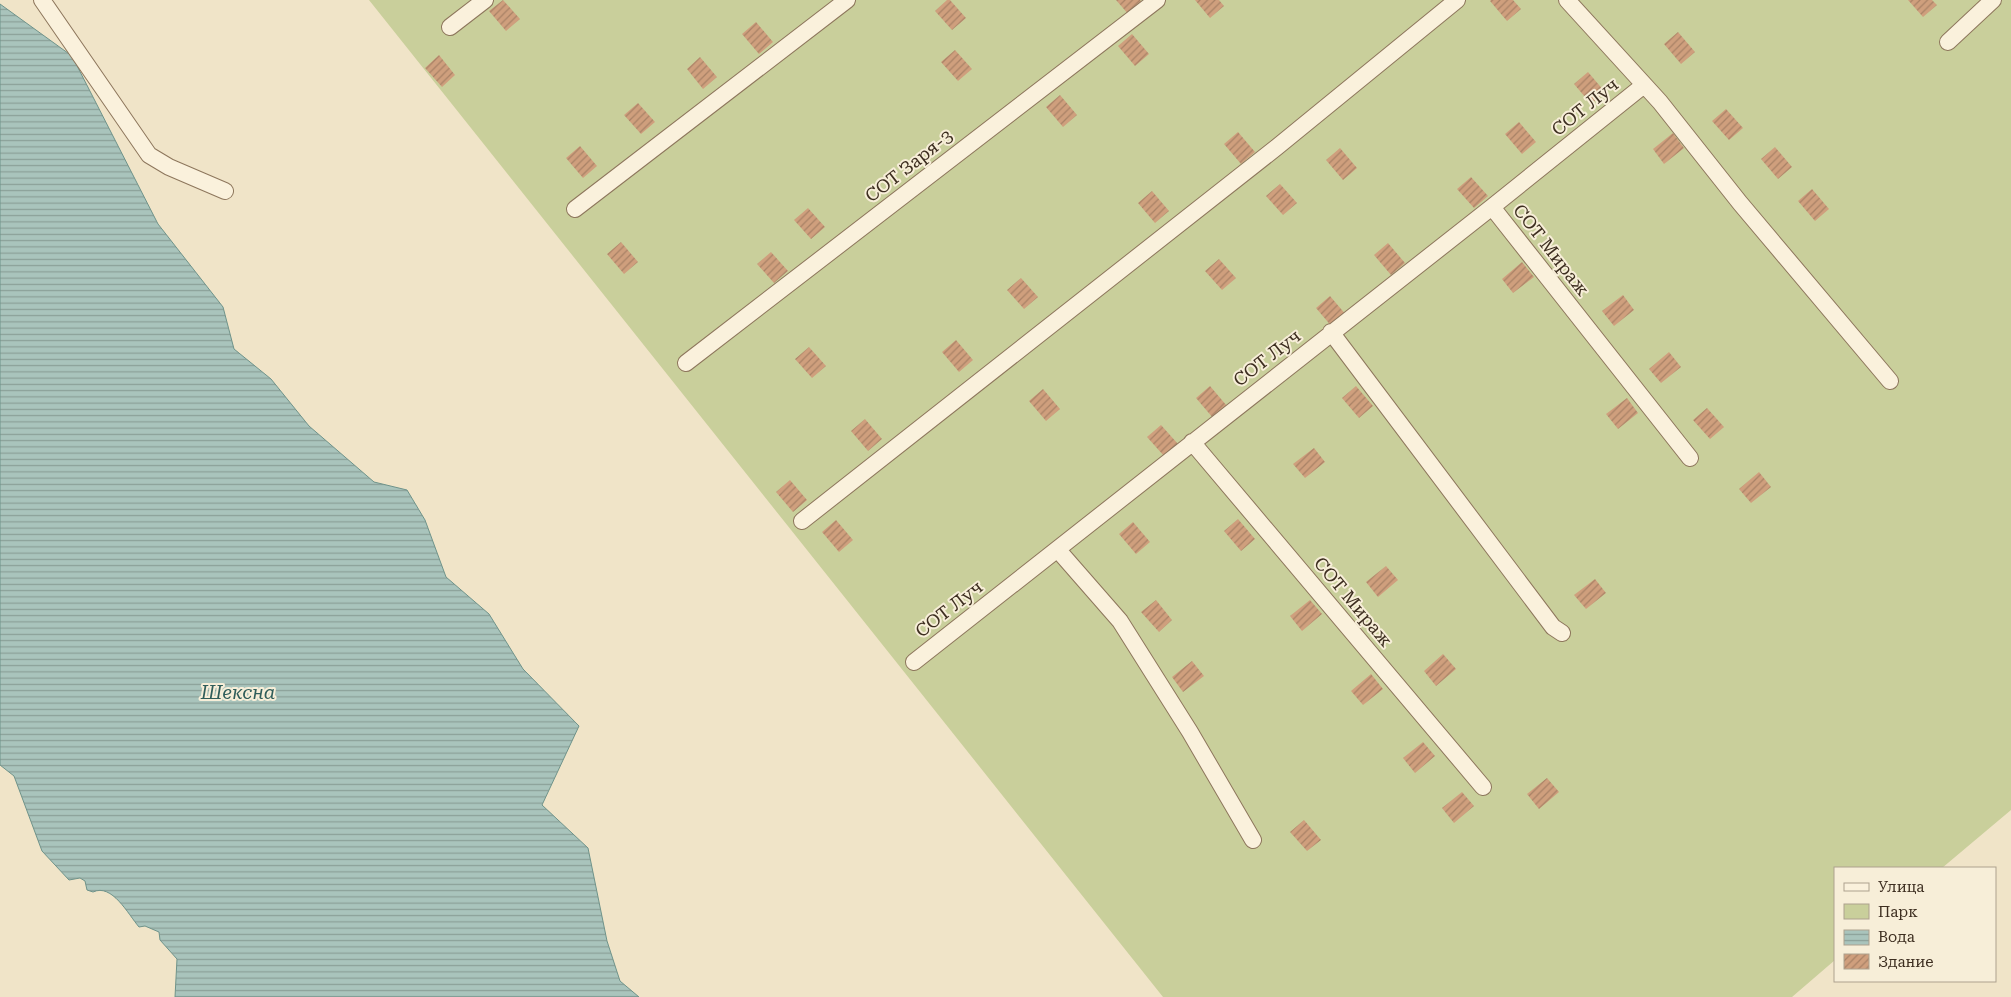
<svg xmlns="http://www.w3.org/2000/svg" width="2011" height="997" viewBox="0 0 2011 997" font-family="'Roboto Serif',serif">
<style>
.green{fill:#c9cf9b}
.water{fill:url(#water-rules);stroke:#6f938a}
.building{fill:url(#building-hatch)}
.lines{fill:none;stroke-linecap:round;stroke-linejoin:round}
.minor-casing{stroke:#8d765c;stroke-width:18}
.minor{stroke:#faf1dc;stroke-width:16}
.labels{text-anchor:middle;stroke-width:4;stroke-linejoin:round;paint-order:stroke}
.street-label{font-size:18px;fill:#3d2e20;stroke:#f7eed8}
.water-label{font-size:19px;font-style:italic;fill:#2f5d5a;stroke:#f7eed8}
</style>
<defs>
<pattern id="water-rules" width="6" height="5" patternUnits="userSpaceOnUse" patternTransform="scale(1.25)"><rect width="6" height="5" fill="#a9c4bc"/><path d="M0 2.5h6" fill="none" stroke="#8ba098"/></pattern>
<pattern id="building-hatch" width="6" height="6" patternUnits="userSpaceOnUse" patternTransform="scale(1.25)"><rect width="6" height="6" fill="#cf9f7d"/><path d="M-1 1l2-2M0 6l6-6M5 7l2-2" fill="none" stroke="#a98266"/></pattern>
</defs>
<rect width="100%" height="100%" fill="#f0e4c8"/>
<path class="green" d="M369,0H2011V810L1942,868H1835V960L1792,997H1163Z"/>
<path class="water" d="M0,4L72,56L158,224L223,307L234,349L271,379L309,426L374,482L407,490L425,520L446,577L489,614L523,669L579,726L542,805L588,848L607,941L620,981L639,997H175L177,959L160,940L159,932L145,926L139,927C128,914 112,883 93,892L87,890L85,881L80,878L69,880L42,851L14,776L0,765Z"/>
<path class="building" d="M503,0L520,19L506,31L489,11Z
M947,0H950L966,18L952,30L935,11Z
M1116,0H1140L1143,3L1129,15Z
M1195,0H1219L1224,6L1210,18Z
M1491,0H1513L1521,9L1507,21L1490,1Z
M1908,0H1932L1937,5L1923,17Z
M756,22L773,42L759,54L742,34Z
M1678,32L1695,52L1681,64L1664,44Z
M1132,34L1149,54L1135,66L1118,46Z
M955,50L972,69L958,81L941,62Z
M439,55L455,75L442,87L425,68Z
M700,57L717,77L703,89L687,69Z
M1588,72L1605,92L1591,104L1574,84Z
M1060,95L1077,115L1063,127L1046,107Z
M638,103L655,122L641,134L624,115Z
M1726,109L1743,128L1729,140L1712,121Z
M1519,122L1536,142L1522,154L1505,134Z
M1238,132L1255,152L1241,164L1224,144Z
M1673,133L1684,148L1664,164L1653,149Z
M580,146L597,166L583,178L566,158Z
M1775,147L1792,167L1778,179L1761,159Z
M1340,148L1357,168L1343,180L1326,160Z
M1471,177L1488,196L1474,208L1457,189Z
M1280,184L1297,203L1283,215L1266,196Z
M1812,189L1829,209L1815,221L1798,201Z
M1152,191L1169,211L1155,223L1138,203Z
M808,208L825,227L811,239L794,220Z
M621,242L638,262L624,274L607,254Z
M1388,243L1405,263L1391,275L1374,255Z
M771,252L788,271L774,283L757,264Z
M1219,259L1236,278L1222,290L1205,271Z
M1522,262L1534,277L1513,293L1502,279Z
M1021,278L1038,297L1024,309L1007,290Z
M1623,295L1634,310L1614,326L1602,311Z
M1330,296L1347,316L1333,328L1316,308Z
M956,340L973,360L959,372L942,352Z
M809,347L826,366L812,378L795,359Z
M1669,352L1681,367L1661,383L1649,369Z
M1210,386L1227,406L1213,418L1196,398Z
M1356,386L1373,406L1359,418L1342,398Z
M1043,389L1060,409L1046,421L1029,401Z
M1627,398L1638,413L1618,429L1606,414Z
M1707,408L1724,427L1710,439L1693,420Z
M865,419L882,439L868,451L851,431Z
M1161,425L1178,444L1164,456L1147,437Z
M1314,448L1325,462L1305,478L1293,464Z
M1759,472L1771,487L1751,503L1739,489Z
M790,480L807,500L793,512L776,492Z
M1238,519L1255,539L1241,551L1224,531Z
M836,520L853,540L839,552L822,532Z
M1133,522L1150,542L1136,554L1119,534Z
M1386,566L1398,580L1378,597L1366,582Z
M1595,579L1606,593L1586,609L1574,595Z
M1156,600L1172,620L1159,632L1141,612Z
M1310,600L1322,614L1302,631L1290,616Z
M1443,654L1456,669L1436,686L1424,671Z
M1192,661L1204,676L1183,692L1172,677Z
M1371,674L1383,689L1363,705L1351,691Z
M1423,742L1435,756L1415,773L1403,758Z
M1547,778L1559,792L1539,809L1527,794Z
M1462,792L1474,806L1454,823L1442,808Z
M1304,820L1321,840L1307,851L1290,832Z"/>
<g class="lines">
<defs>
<path id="minor" d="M42,0L149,155L169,167L225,191
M1567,0L1660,102L1740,203L1890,381
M450,27L485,0
M1948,42L1993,0
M1492,207L1690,458
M575,209L847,0
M1331,332L1553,627L1562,633
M686,363L1157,0
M1192,442L1483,787
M802,521L1277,147L1457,0
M1058,550L1120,621L1190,732L1253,840
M914,662L1492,207L1644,85"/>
</defs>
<use href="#minor" class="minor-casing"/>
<use href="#minor" class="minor"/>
</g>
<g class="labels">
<g class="street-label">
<text transform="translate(1585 107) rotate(-39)" y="6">СОТ Луч</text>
<text transform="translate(909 166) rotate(-38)" y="6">СОТ Заря-3</text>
<text transform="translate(1551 250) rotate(52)" y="6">СОТ Мираж</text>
<text transform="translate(1267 358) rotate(-38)" y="6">СОТ Луч</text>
<text transform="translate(1353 602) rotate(50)" y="6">СОТ Мираж</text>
<text transform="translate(949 609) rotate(-38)" y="6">СОТ Луч</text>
</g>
<g class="water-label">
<text x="238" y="699">Шексна</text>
</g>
</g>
<rect x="1834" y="867" width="162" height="115" fill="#f7eed8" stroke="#ada18e"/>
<rect x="1844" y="883" width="25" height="8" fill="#faf1dc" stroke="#ada18e"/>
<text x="1878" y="892" font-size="15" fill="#3d2e20">Улица</text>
<rect x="1844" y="904" width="25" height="15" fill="#c9cf9b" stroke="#ada18e"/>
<text x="1878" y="917" font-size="15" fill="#3d2e20">Парк</text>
<rect x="1844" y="930" width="25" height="15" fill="url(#water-rules)" stroke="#ada18e"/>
<text x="1878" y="942" font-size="15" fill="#3d2e20">Вода</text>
<rect x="1844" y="954" width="25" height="15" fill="url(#building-hatch)" stroke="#ada18e"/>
<text x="1878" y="967" font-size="15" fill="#3d2e20">Здание</text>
</svg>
